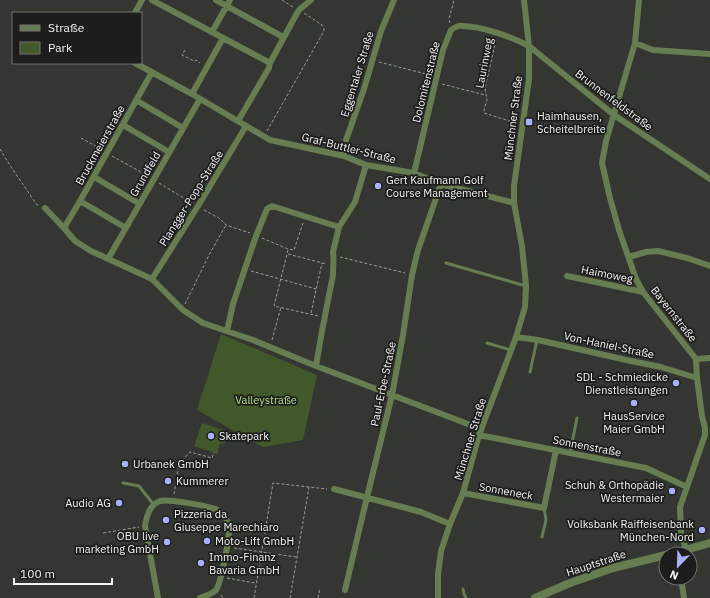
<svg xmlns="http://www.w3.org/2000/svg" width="710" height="598" viewBox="0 0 710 598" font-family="'IBM Plex Sans',sans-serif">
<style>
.green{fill:#42582a}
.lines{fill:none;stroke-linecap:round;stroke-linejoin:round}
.path{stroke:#9b9d9a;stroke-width:1;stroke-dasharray:3 2;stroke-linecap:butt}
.service{stroke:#677d51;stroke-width:3}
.minor{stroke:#677d51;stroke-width:6}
.tertiary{stroke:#677d51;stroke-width:8}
.poi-dot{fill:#aab0fb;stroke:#1c1d1c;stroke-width:1.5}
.labels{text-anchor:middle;stroke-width:3.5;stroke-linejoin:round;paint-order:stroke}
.street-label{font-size:11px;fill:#f3f4f2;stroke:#1c1d1c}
.poi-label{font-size:11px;fill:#f3f4f2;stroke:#1c1d1c;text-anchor:start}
.park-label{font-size:11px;fill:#b5e189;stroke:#1c1d1c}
</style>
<rect width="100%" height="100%" fill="#343632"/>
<path class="green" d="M221,334L317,375L303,440L263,447L197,410Z
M202,423L223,430L222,433L228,439L224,443L219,445L218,454L194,446Z"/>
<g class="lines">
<path class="path" d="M282,0L293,7
M450,23L449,19L454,0
M496,40L485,88L487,100L484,110V113L516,123
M185,50L182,55L194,61L196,60L200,63
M379,62L430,75
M442,84L485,95
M267,131L324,31V28L322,25L304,13
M81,138L101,149
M0,149L11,167L37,205H39
M112,156L148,176
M159,183L192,203
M204,210L219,218L226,225L250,233
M262,238L288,249L294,250L303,223
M288,250L274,306L318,316
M288,254L326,264
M340,257L405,273
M251,271L316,289
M185,304L209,255L226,225
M311,313L322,263
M272,340L281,307
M174,494L179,464L190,452L212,458L214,452
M103,533L139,527
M234,548L296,557
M227,578L255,583
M221,595L223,598
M254,598L273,483L327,489
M290,598L309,487
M318,598L320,588"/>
<path class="service" d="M446,263L526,286
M487,343L511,350
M530,372L537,340
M570,453L577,418
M123,483L139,486L154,505
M542,537L546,520L544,508
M463,589L464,594L466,598"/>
<path class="minor" d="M152,0L270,63
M216,0L283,37
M639,0L635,43L606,141L602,163L610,198L619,230L636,279L643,292L696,359L697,378L702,416L705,428V435L680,507L681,533L686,550
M135,13L142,0
M212,32L230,0
M635,43L653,50L710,54
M135,63L192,94L270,140
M192,94L223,38
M136,100L183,128
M238,121L269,68L270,63L296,15L299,10L311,0
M123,125L169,152
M270,140L344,156L366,165L414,173L441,184L514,203
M344,156L346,140L364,89L381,31L394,0
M414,173L443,50L451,30C454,28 459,25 462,26C481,26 512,37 529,46L614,115L710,179
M94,177L140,204
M80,201L126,228
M45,208L64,228L75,241L91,251L152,279L183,310L203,323L253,340L316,366L481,429
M64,228L80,201L152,72
M629,257L646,252L658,251L687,258L710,266
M108,259L200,99
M567,276L643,292
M152,279L198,206L246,126
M227,331L233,304L256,236L267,209L272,206L339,227
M516,337L538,340L631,361L661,367L697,378
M696,359L710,358
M316,366L322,331L333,275C333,267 334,259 333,252L339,227L355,202L366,165
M479,435L646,468L687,487
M334,489L421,512L450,524
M463,493L544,508L556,450
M681,578L684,598
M345,590L367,497L392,395L403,335L412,275L418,250L441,184
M158,598L145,526C146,517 150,504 160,501C168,499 203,505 212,508C216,509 222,512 224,516C226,518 229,524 229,527C230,536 221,583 216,590C212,594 205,596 200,598
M438,598V574L441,551L450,524L463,493L479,435L516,337L525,307L526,286L522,246L514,203V186L529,79V46L524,0"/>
<path class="tertiary" d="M670,554L710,543
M535,598L570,583L613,568L666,555"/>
</g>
<g class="poi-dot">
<rect x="525" y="118" width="8" height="8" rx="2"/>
<circle cx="378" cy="186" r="4"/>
<circle cx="676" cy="383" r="4"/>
<circle cx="634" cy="403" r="4"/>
<circle cx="211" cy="436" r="4"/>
<circle cx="125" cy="464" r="4"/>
<circle cx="168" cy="481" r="4"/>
<circle cx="672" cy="491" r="4"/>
<circle cx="119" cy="503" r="4"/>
<circle cx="166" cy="520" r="4"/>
<circle cx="702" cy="530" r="4"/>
<circle cx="207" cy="541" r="4"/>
<circle cx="167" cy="542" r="4"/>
<circle cx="201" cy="563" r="4"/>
</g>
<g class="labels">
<g class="street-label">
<text transform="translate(484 63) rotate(-79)" y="4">Laurinweg</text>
<text transform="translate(357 74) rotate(-73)" y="4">Eggentaler Straße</text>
<text transform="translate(426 82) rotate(-76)" y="4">Dolomitenstraße</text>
<text transform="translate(614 100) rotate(37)" y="4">Brunnenfeldstraße</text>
<text transform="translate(513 118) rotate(-83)" y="4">Münchner Straße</text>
<text transform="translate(100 145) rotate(-61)" y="4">Bruckmeierstraße</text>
<text transform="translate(349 148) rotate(14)" y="4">Graf-Buttler-Straße</text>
<text transform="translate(145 174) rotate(-60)" y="4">Grundfeld</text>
<text transform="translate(191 198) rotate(-58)" y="4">Plangger-Popp-Straße</text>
<text transform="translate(607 274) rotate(11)" y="4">Haimoweg</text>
<text transform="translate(674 314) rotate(52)" y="4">Bayernstraße</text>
<text transform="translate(609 345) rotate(12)" y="4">Von-Haniel-Straße</text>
<text transform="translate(383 384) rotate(-78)" y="4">Paul-Erbe-Straße</text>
<text transform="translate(470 439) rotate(-73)" y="4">Münchner Straße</text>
<text transform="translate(587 446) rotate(11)" y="4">Sonnenstraße</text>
<text transform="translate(506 491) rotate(10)" y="4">Sonneneck</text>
<text transform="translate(596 563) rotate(-18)" y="4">Hauptstraße</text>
</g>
<g class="poi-label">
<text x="537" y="120">Haimhausen,<tspan x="537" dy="13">Scheitelbreite</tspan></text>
<text x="386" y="184">Gert Kaufmann Golf<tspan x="386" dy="13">Course Management</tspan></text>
<text x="668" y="381" text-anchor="end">SDL - Schmiedicke<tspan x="668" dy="13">Dienstleistungen</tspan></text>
<text x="634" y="420" text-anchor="middle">HausService<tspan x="634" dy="13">Maier GmbH</tspan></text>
<text x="219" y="440">Skatepark</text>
<text x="133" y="468">Urbanek GmbH</text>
<text x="176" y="485">Kummerer</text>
<text x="664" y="489" text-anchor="end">Schuh &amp; Orthopädie<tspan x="664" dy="13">Westermaier</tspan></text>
<text x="111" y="507" text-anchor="end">Audio AG</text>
<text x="174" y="518">Pizzeria da<tspan x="174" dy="13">Giuseppe Marechiaro</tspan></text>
<text x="694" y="528" text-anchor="end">Volksbank Raiffeisenbank<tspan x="694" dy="13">München-Nord</tspan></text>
<text x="159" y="540" text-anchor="end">OBU live<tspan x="159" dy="13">marketing GmbH</tspan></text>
<text x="215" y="545">Moto-Lift GmbH</text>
<text x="209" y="561">Immo-Finanz<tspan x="209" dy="13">Bavaria GmbH</tspan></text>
</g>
<g class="park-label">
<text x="266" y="404">Valleystraße</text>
</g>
</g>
<rect x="12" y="12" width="130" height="52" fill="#1c1d1c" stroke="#727372"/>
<rect x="20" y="25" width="20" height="6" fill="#677d51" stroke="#727372"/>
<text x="48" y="32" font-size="12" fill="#f3f4f2">Straße</text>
<rect x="20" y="42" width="20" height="12" fill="#42582a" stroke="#727372"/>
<text x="48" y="52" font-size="12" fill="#f3f4f2">Park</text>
<g transform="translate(678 566) rotate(203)"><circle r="19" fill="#1c1d1c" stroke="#727372"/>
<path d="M0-3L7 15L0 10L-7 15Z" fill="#aab0fb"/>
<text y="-6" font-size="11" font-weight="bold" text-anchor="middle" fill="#f3f4f2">N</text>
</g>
<path d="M14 578v6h98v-6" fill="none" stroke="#f3f4f2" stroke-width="2"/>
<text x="20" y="578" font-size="12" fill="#f3f4f2" stroke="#1c1d1c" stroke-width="3" paint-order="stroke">100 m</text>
</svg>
